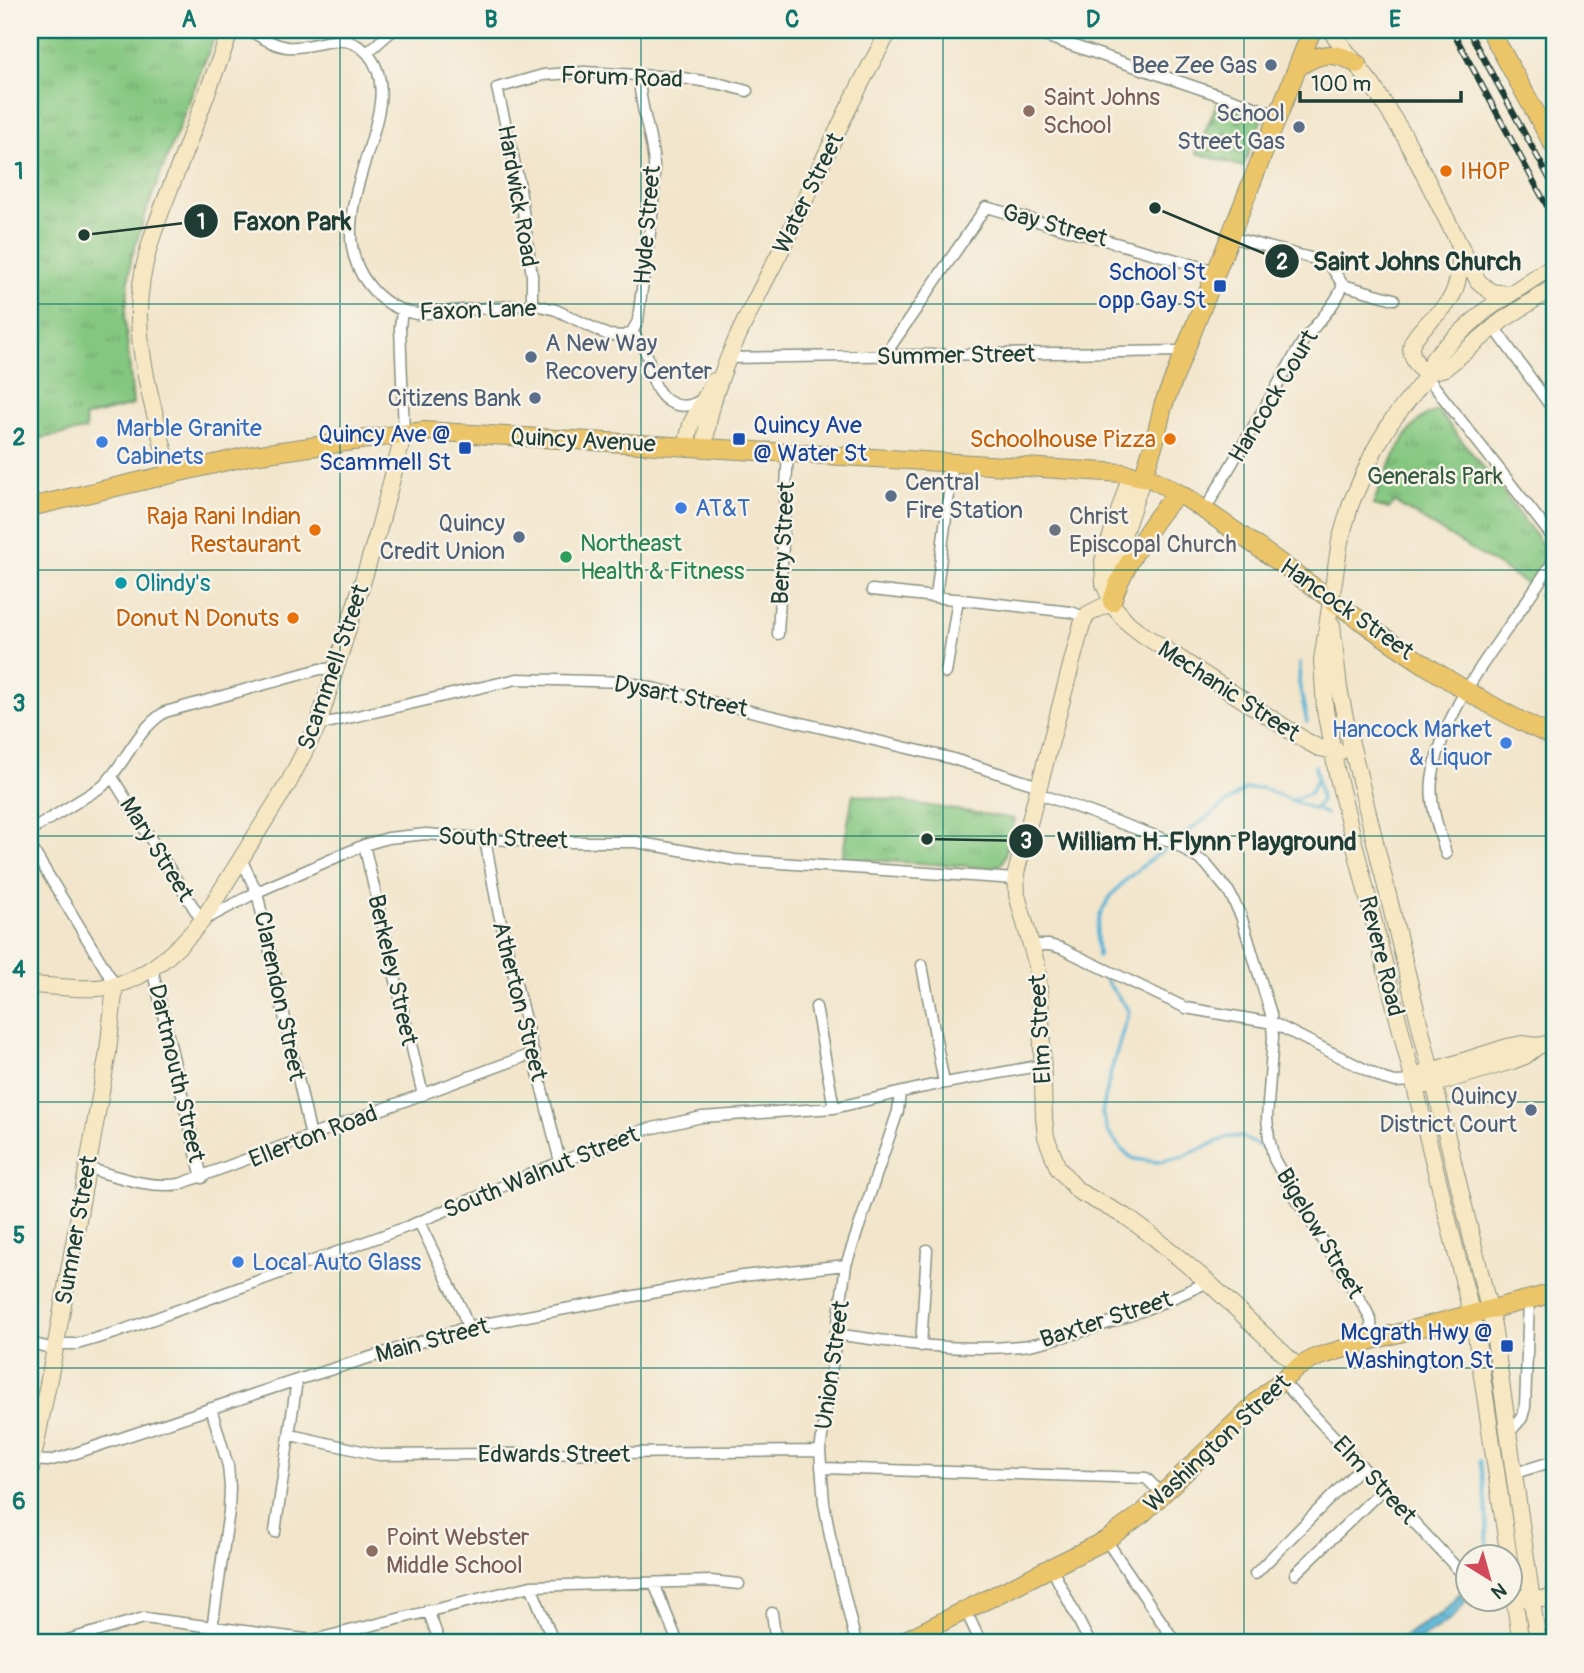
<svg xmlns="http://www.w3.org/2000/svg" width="1584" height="1673" viewBox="0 0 1584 1673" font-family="Pangolin,sans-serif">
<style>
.cemetery{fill:url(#cemetery-stones);stroke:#52825a;stroke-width:2}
.park{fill:url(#park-tufts);stroke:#52825a;stroke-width:2}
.water{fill:url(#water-waves);stroke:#3b7884;stroke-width:2}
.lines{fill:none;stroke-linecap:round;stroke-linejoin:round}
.stream{stroke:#57b3d5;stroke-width:3.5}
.street-casing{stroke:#889180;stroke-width:13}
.secondary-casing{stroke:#889180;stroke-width:18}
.primary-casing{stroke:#889180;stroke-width:20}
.street{stroke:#fff;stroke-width:10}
.secondary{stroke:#f7e8c3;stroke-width:16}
.primary{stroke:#ecc569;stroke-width:18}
.rail-casing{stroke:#1f3d34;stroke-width:6}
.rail{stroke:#f7f3e8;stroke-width:3.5;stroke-dasharray:10;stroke-linecap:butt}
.grid{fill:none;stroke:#0f766e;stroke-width:2;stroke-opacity:0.55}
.service-dot{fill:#5c6f8a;stroke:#f7f3e8;stroke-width:2.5}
.education-dot{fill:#8d6e63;stroke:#f7f3e8;stroke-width:2.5}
.food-dot{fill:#e8710a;stroke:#f7f3e8;stroke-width:2.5}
.transit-dot{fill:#1a4fb4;stroke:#f7f3e8;stroke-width:2.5}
.shop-dot{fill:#3f7fe0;stroke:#f7f3e8;stroke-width:2.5}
.worship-dot{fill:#6b7280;stroke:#f7f3e8;stroke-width:2.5}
.leisure-dot{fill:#2e9e5b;stroke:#f7f3e8;stroke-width:2.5}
.culture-dot{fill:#0f9aa8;stroke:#f7f3e8;stroke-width:2.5}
.labels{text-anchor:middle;stroke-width:5;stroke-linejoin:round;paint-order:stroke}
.service-label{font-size:24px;fill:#4e5e75;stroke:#f7f3e8;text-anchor:end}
.street-label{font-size:24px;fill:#1f3d34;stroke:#f7f3e8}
.education-label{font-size:24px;fill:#785e54;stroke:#f7f3e8;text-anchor:start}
.food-label{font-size:24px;fill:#c56008;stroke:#f7f3e8;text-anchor:end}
.transit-label{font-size:24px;fill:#164399;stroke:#f7f3e8;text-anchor:end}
.shop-label{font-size:24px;fill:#366cbe;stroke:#f7f3e8;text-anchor:start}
.park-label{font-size:24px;fill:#335943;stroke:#f7f3e8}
.worship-label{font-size:24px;fill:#5b616d;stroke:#f7f3e8;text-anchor:start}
.leisure-label{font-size:24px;fill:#27864d;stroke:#f7f3e8;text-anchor:start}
.culture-label{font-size:24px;fill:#0d838f;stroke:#f7f3e8;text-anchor:start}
.leader{fill:none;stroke:#1f3d34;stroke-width:2.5}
.callout-dot{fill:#1f3d34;stroke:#f7f3e8;stroke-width:2.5}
.mark-label{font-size:21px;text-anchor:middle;font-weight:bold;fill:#fff}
.callout-label{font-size:26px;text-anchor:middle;font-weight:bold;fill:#1f3d34;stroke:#f7f3e8;stroke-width:5;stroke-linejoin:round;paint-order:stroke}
.neatline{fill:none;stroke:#0f766e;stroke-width:2.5}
.grid-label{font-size:23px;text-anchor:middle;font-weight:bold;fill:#0f766e}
</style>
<defs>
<pattern id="cemetery-stones" width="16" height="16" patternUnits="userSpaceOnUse" patternTransform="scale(1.75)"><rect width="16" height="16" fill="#84c780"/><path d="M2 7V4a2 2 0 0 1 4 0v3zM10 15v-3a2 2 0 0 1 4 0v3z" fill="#6ba36a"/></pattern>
<pattern id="park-tufts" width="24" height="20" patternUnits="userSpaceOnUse" patternTransform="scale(1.75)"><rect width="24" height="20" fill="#84c780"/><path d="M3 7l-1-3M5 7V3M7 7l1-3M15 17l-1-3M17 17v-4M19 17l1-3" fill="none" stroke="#6ba36a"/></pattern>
<pattern id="water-waves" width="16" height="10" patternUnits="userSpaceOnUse" patternTransform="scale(1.75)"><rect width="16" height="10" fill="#57b3d5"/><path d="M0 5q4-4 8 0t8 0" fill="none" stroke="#4793ae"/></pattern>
</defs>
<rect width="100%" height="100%" fill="#f7f3e8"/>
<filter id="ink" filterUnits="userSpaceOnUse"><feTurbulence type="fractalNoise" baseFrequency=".0143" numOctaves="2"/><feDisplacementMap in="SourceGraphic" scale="14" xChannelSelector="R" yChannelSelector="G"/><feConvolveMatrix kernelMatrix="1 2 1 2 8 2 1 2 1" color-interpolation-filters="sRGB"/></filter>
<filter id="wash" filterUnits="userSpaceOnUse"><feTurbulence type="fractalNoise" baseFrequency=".00686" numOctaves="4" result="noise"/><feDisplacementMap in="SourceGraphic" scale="28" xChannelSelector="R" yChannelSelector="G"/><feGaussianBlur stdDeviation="1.57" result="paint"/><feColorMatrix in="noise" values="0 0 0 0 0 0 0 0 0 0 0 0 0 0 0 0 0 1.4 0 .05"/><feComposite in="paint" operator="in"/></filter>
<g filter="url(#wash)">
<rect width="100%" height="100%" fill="#f2e5cb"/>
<path class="cemetery" d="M1217,103L1262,118L1243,167L1196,153Z"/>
<path class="park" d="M30,30H217L147,209L131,259L125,318L133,405L85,417L86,430L30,440Z
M1438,411L1499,487L1547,551L1548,558L1528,586L1515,576L1394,502L1389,509L1373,505C1382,480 1402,434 1423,417C1427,414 1433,413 1438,411Z
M1554,580V608L1538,595Z
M853,794L1015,819L1003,862L995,868L842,858Z"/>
<path class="water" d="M1463,1590L1468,1599L1452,1619L1414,1643H1392L1443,1612Z"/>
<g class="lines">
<path class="stream" d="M1300,663L1299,683L1307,722
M1293,800L1310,793L1317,779
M1315,809L1326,814
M1181,837L1245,789L1261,788L1313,809L1316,808L1321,800L1315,766
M1098,956C1098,948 1096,938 1097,929C1101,892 1141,868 1167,847
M1104,978L1129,1011L1111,1071L1102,1113L1108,1132L1123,1151L1134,1159L1158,1162L1182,1157L1228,1137H1241L1262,1147
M1480,1461L1486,1501L1488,1558"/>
</g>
</g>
<g filter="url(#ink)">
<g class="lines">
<defs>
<path id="street" d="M249,30C261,37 273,45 287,47C316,50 344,27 368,54C415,109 312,212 368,284C380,300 396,310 416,314L532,304L556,310L608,335L624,336L632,332
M1027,30L1278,115
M367,53L393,30
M1230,237L1322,261L1332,268L1343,285L1394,299
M532,304V276L519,182L497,88L543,75L584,72L676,77L721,84L747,91
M402,311L400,327L404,433
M1494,327L1554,411
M632,332L638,321C643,270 656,216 654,165C652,134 639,106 639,75
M632,332C637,339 644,346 647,355C650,364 650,374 654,382C662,404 683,413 702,399
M884,356L986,207L1216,271
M729,358L1184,351
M1427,377L1554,539
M1205,510L1302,343C1315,324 1335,307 1343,285
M872,590L1071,612L1085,617
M936,596L953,462
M778,634L788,452
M946,673L958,599
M318,725L517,679L627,682L950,758L1039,786
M112,777L202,921L257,892L364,845L388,838L426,834L535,842H636L735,860L1015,879
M1037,793L1175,843L1206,864L1229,892L1241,916L1271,1014L1273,1037L1267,1118L1269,1138L1274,1159L1294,1195L1365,1308L1371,1320L1372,1340
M30,831L103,786C126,763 136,730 165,712L320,669H336
M485,839L498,910L560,1162
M30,845L115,985
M364,845L423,1095
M1446,854C1439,831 1429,804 1432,780C1440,725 1471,680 1502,636C1520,611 1537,586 1554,560
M241,859L257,892L311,1137
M1033,945H1049L1061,948L1186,1008L1273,1023L1384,1079L1396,1082L1413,1081
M922,965L944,1083
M152,968L202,1178
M816,1007L834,1108
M87,1168C117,1176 149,1189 180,1184L534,1053
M419,1222L461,1308L468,1327
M835,1334C897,1343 958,1352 1021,1346C1034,1345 1046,1341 1058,1338C1111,1325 1159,1305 1208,1282
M30,1343L55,1349
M56,1344H77L115,1333L409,1226L560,1162L644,1130L702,1117L834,1108L924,1087L1043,1065
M921,1346L927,1250
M1281,1380L1468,1580
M1509,1433L1522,1418L1525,1407L1529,1299
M291,1435L379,1455L820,1451
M30,1460L48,1461L64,1457L297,1380L468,1327L742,1276L846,1265
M821,1468L1146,1478L1162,1494
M1515,1473L1554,1461
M275,1532L297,1380
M1106,1540L1176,1643
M1052,1569L1090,1643
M1255,1574L1362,1466
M1295,1574L1383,1489
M654,1583L678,1643
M531,1586L554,1643
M428,1610L440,1643
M966,1611L981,1643
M772,1613L776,1643
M30,1637L52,1643
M57,1643L144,1618L313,1640L531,1586L711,1581L739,1584
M210,1643L229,1511L230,1487L228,1466L211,1408
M856,1643L830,1536L824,1503L820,1451L846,1265L898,1111L900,1093"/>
<path id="secondary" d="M1330,30L1373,86L1405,137L1478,281L1491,292L1508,294
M1430,372L1445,368L1503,320L1554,287
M1427,377C1420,368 1411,359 1411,348C1411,334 1440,314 1449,301C1459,286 1461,265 1459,248
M686,446L691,424L714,381
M705,447C709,379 756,301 786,240C820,169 851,97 890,30
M170,474C158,423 140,370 139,317C138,263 160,213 180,164C197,119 214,75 231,30
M1131,474L1103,561L1104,584L1114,607L1128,623L1142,634L1306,741L1319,748L1340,752
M1111,589L1118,550L1143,477
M1112,602L1088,614L1082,624L1016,873L1017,895L1037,966L1041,1013L1044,1118L1046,1137L1058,1168L1078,1191L1128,1218L1155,1238L1208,1282L1298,1367
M1332,625L1339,688L1347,727L1493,1325L1538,1643
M30,985C58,986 89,992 116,985C151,976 179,948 202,921L289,782L318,725L378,532L404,433
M1422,1074L1507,1047L1522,1044L1538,1046
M1425,1085L1435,1084L1512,1061L1525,1056L1538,1046L1554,1042
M30,1473L55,1349L108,1052L115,985
M1509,1558L1475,1328L1337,774L1325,710L1322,660L1340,541L1351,503L1375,449L1391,422L1430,372L1433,359L1440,351L1486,310L1554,265
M1510,1571L1521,1643
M1522,1598L1554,1599"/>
<path id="primary" d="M1490,30L1554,146
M1297,68C1317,53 1335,50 1357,64
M1143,477L1155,440L1163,406L1312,30
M30,507L253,455L424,431L1123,473L1152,479L1180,494C1305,574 1419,676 1554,737
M1112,602C1118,577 1158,507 1180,494
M900,1643L1106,1540L1143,1513L1263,1396L1298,1367L1317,1357L1372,1340L1554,1293"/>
</defs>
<use href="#street" class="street-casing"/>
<use href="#secondary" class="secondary-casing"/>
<use href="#primary" class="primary-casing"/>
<use href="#street" class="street"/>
<use href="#secondary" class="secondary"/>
<use href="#primary" class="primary"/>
<defs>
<path id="rail" d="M1452,30L1554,219
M1468,30L1554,187"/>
</defs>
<use href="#rail" class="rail-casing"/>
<use href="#rail" class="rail"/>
</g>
</g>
<path class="grid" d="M340,30V1643M641,30V1643M943,30V1643M1244,30V1643M30,304H1554M30,570H1554M30,836H1554M30,1102H1554M30,1368H1554"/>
<g class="service-dot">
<circle cx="1271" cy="65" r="7"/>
<circle cx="1299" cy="127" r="7"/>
<circle cx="531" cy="357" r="7"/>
<circle cx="535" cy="398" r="7"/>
<circle cx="891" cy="496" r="7"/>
<circle cx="519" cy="537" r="7"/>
<circle cx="1531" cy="1110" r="7"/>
</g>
<g class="education-dot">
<circle cx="1029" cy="111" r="7"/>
<circle cx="372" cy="1551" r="7"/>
</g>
<g class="food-dot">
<circle cx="1446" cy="171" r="7"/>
<circle cx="1170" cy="439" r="7"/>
<circle cx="315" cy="530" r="7"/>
<circle cx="293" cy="618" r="7"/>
</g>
<g class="transit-dot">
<rect x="1213" y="279" width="14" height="14" rx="3.5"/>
<rect x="732" y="432" width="14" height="14" rx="3.5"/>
<rect x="458" y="441" width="14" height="14" rx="3.5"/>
<rect x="1500" y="1339" width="14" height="14" rx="3.5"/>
</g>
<g class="shop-dot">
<circle cx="102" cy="442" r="7"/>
<circle cx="681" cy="508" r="7"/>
<circle cx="1506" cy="743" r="7"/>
<circle cx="238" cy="1262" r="7"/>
</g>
<circle class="worship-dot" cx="1055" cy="530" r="7"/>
<circle class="leisure-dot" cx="566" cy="557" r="7"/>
<circle class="culture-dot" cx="121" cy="583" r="7"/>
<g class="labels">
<g class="service-label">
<text x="1257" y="73">Bee Zee Gas</text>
<text x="1285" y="121">School<tspan x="1285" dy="28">Street Gas</tspan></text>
<text x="545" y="351" text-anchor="start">A New Way<tspan x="545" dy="28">Recovery Center</tspan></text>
<text x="521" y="406">Citizens Bank</text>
<text x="905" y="490" text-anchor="start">Central<tspan x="905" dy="28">Fire Station</tspan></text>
<text x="505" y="531">Quincy<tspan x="505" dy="28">Credit Union</tspan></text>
<text x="1517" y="1104">Quincy<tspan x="1517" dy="28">District Court</tspan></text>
</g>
<g class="street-label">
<text transform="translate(622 77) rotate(2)" y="8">Forum Road</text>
<text transform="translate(808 193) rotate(-64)" y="8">Water Street</text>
<text transform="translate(518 196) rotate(80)" y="8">Hardwick Road</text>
<text transform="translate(647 225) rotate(-85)" y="8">Hyde Street</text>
<text transform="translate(1055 225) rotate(15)" y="8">Gay Street</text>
<text transform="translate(478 310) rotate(-2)" y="8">Faxon Lane</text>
<text transform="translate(956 355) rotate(-1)" y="8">Summer Street</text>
<text transform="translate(1273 396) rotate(-59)" y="8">Hancock Court</text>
<text transform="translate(583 440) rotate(3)" y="8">Quincy Avenue</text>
<text transform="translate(783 543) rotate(-87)" y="8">Berry Street</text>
<text transform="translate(1347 609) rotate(35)" y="8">Hancock Street</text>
<text transform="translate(333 667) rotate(-71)" y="8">Scammell Street</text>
<text transform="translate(1229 691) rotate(33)" y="8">Mechanic Street</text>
<text transform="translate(681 696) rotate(11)" y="8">Dysart Street</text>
<text transform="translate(503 838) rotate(2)" y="8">South Street</text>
<text transform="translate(157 849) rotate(58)" y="8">Mary Street</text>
<text transform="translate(1382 956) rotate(76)" y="8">Revere Road</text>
<text transform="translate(393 970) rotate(77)" y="8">Berkeley Street</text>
<text transform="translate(280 996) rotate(78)" y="8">Clarendon Street</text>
<text transform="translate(520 1001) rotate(76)" y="8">Atherton Street</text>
<text transform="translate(1040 1029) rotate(-93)" y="8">Elm Street</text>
<text transform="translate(177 1073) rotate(77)" y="8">Dartmouth Street</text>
<text transform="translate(313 1136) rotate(-21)" y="8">Ellerton Road</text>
<text transform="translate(541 1172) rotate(-22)" y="8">South Walnut Street</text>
<text transform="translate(76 1230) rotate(-80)" y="8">Sumner Street</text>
<text transform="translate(1320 1233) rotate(59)" y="8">Bigelow Street</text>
<text transform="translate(1106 1319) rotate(-18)" y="8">Baxter Street</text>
<text transform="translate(432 1340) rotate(-15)" y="8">Main Street</text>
<text transform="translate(832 1365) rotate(-82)" y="8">Union Street</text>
<text transform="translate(1217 1443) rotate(-43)" y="8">Washington Street</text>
<text x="554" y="1462">Edwards Street</text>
<text transform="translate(1375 1480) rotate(47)" y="8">Elm Street</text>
</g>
<g class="education-label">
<text x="1043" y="105">Saint Johns<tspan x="1043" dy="28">School</tspan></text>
<text x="386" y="1545">Point Webster<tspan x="386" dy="28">Middle School</tspan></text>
</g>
<g class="food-label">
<text x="1460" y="179" text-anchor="start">IHOP</text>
<text x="1156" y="447">Schoolhouse Pizza</text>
<text x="301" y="524">Raja Rani Indian<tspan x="301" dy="28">Restaurant</tspan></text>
<text x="279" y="626">Donut N Donuts</text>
</g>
<g class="transit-label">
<text x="1206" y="280">School St<tspan x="1206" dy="28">opp Gay St</tspan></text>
<text x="753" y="433" text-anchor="start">Quincy Ave<tspan x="753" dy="28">@ Water St</tspan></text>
<text x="451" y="442">Quincy Ave @<tspan x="451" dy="28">Scammell St</tspan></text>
<text x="1493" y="1340">Mcgrath Hwy @<tspan x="1493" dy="28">Washington St</tspan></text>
</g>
<g class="shop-label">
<text x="116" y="436">Marble Granite<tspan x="116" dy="28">Cabinets</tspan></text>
<text x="695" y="516">AT&amp;T</text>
<text x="1492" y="737" text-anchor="end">Hancock Market<tspan x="1492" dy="28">&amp; Liquor</tspan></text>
<text x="252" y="1270">Local Auto Glass</text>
</g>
<g class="park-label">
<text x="1435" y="484">Generals Park</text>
</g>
<g class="worship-label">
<text x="1069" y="524">Christ<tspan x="1069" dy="28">Episcopal Church</tspan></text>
</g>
<g class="leisure-label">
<text x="580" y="551">Northeast<tspan x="580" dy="28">Health &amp; Fitness</tspan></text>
</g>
<g class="culture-label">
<text x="135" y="591">Olindy's</text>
</g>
</g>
<path class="leader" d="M84 235L201 221M1155 208L1282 261M927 839L1026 841"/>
<g class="callout-dot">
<circle cx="84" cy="235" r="7"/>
<circle cx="1155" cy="208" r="7"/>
<circle cx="927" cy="839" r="7"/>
<circle cx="201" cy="221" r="18"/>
<circle cx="1282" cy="261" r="18"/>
<circle cx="1026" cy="841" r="18"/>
</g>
<g class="mark-label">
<text x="201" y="229">1</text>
<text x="1282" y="269">2</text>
<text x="1026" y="848">3</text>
</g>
<g class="callout-label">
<text x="292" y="230">Faxon Park</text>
<text x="1417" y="270">Saint Johns Church</text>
<text x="1207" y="850">William H. Flynn Playground</text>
</g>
<rect width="1584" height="1673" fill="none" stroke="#f7f3e8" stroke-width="77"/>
<g transform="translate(1489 1578) rotate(143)"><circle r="33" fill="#f7f3e8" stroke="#a1aaa0" stroke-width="2"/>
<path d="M0-5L12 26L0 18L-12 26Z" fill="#d1495b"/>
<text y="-10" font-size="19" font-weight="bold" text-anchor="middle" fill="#1f3d34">N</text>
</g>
<path d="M1300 91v10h161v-10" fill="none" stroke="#1f3d34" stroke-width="3.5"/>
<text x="1311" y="91" font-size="21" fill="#1f3d34" stroke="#f7f3e8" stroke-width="5" paint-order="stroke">100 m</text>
<rect x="38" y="38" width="1508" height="1596" class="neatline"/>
<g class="grid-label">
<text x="189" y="27">A</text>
<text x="491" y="27">B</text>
<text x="792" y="27">C</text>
<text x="1093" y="27">D</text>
<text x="1395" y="27">E</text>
<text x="19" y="179">1</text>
<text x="19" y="445">2</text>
<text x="19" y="711">3</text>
<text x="19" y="977">4</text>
<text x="19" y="1243">5</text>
<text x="19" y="1509">6</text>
</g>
</svg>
